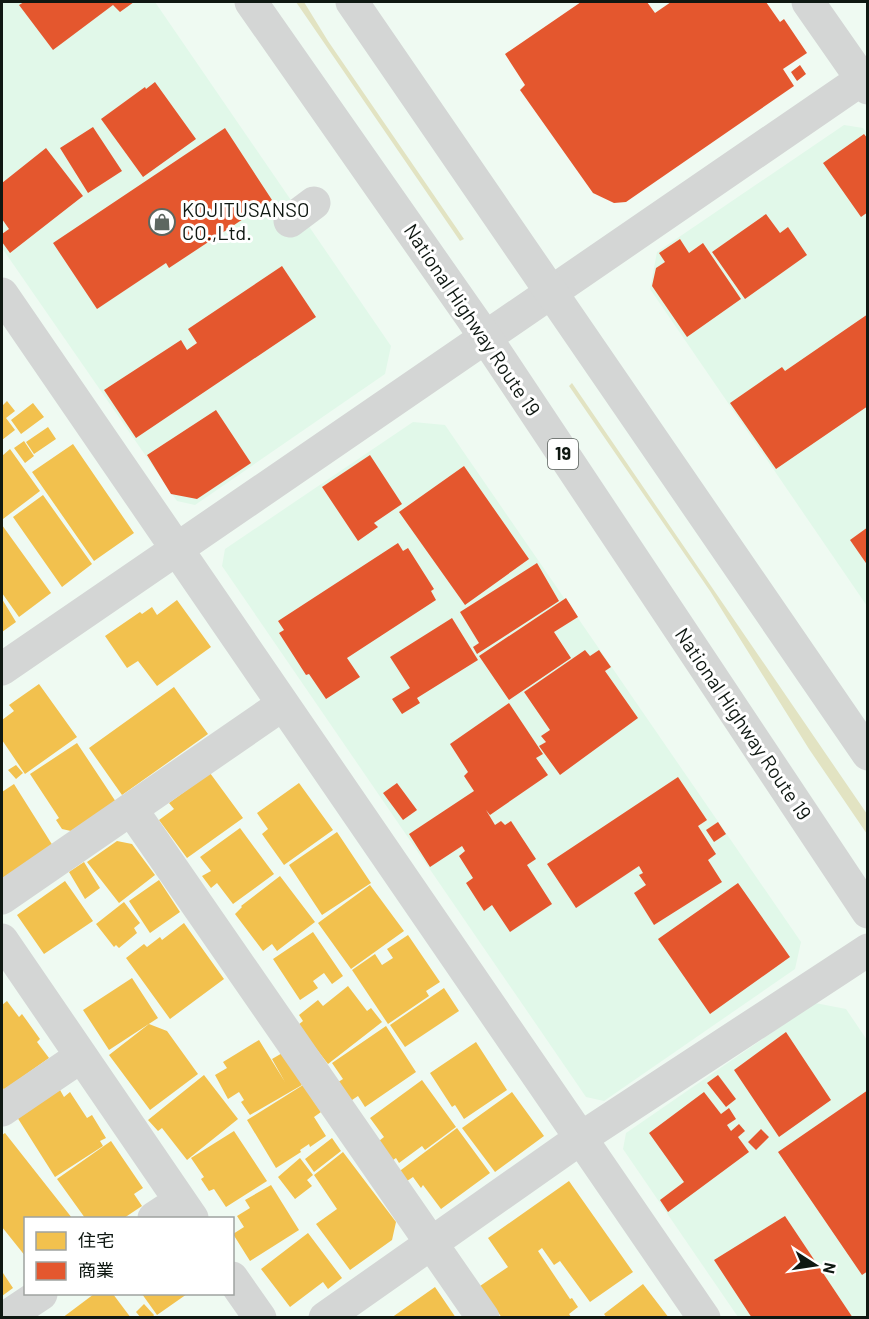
<svg xmlns="http://www.w3.org/2000/svg" width="869" height="1319" viewBox="0 0 869 1319" font-family="Barlow,'Noto Sans JP',sans-serif">
<style>
.built{fill:#e1f8e9}
.green{fill:#e2e3c2}
.homes{fill:#f2c14e}
.shops{fill:#e4572e}
.lines{fill:none;stroke-linecap:round;stroke-linejoin:round}
.minor{stroke:#d4d6d5;stroke-width:33}
.highway{stroke:#d4d6d5;stroke-width:33}
.labels{text-anchor:middle;stroke-width:6;stroke-linejoin:round;paint-order:stroke}
.shield{fill:#fff;stroke:#575d59;stroke-width:1.5}
.shield-label{font-size:18px;font-weight:bold;fill:#0f1812}
.poi-label{font-size:20px;fill:#0f1812;stroke:#fff;text-anchor:start}
.street-label{font-size:20px;fill:#0f1812;stroke:#fff}
</style>
<rect width="100%" height="100%" fill="#effaf2"/>
<path class="built" d="M2,2H155L391,346L385,374L195,505L177,501L2,248Z
M844,125L863,128L868,135L867,606L650,289L657,252Z
M413,422L445,425L801,942L795,969L604,1101L586,1097L222,566L225,549Z
M815,1003L846,1009L867,1040V1317H738L623,1149L626,1133Z"/>
<path class="green" d="M296,2H304L328,41L464,239L460,241Z
M572,383L867,814V834L809,749L710,591L569,386Z"/>
<path class="homes" d="M7,401L15,411L6,418L15,430L2,440V406Z
M33,403L44,417L21,434L11,420Z
M48,427L56,439L34,454L26,442Z
M24,441L34,456L25,463L14,448Z
M73,444L134,533L94,561L32,472Z
M10,449L40,491L3,519L2,456Z
M43,495L92,564L62,587L13,517Z
M2,525L51,593L19,617L2,593Z
M2,599L16,622L2,632Z
M177,600L211,647L157,686L138,661L127,668L105,636L140,612L142,614L152,607L157,615Z
M39,684L77,737L25,774L2,740V720L14,711L9,705Z
M174,687L208,734L122,795L89,748Z
M77,743L116,802L71,831L62,829L56,820L59,818L30,774Z
M16,765L23,773L16,779L8,770Z
M210,773L243,818L187,858L159,820L174,809L169,803Z
M299,783L333,830L284,865L262,834L268,829L257,813Z
M14,784L53,846L2,880V792Z
M240,828L274,874L233,904L217,883L211,888L202,876L211,871L200,857Z
M337,832L371,883L322,915L289,865Z
M117,841L132,844L155,875L119,903L87,862Z
M84,862L100,888L85,899L69,872Z
M280,876L315,922L277,951L272,944L263,951L235,914L242,907L241,906Z
M159,880L180,912L150,933L129,901Z
M65,881L93,921L44,954L17,915Z
M370,885L404,931L351,969L318,923Z
M124,902L140,923L134,928L137,933L119,948L116,945L114,947L96,924Z
M184,923L224,979L170,1019L126,958L144,944L147,947L160,937L162,940Z
M313,932L343,976L332,984L324,973L313,981L318,988L300,1000L273,959Z
M408,935L440,982L426,991L429,996L388,1024L352,970L375,954L382,965L393,958L387,949Z
M132,978L158,1018L109,1050L83,1010Z
M348,986L367,1011L371,1008L382,1022L328,1064L298,1025L303,1021L299,1015L318,1000L323,1006Z
M444,988L459,1011L405,1047L390,1025Z
M7,1001L19,1017L22,1014L40,1039L37,1042L49,1058L4,1090L2,1086V1005Z
M149,1024L167,1031L198,1074L150,1110L109,1055Z
M386,1026L416,1072L365,1107L358,1096L349,1102L335,1084L343,1079L332,1063Z
M259,1040L285,1082L272,1059L284,1052L302,1085L250,1115L241,1102L244,1100L239,1092L228,1099L215,1075L227,1068L223,1062Z
M476,1042L507,1090L464,1119L455,1105L452,1107L430,1073Z
M204,1075L238,1119L187,1160L162,1128L158,1131L148,1120Z
M422,1080L456,1127L425,1150L422,1146L399,1163L396,1158L393,1160L379,1141L384,1137L370,1118Z
M303,1085L321,1112L314,1117L326,1136L310,1147L309,1144L300,1150L301,1152L276,1168L247,1120Z
M60,1090L64,1097L70,1092L87,1118L92,1115L106,1138L100,1141L103,1146L55,1177L17,1117Z
M512,1092L544,1136L495,1172L462,1128Z
M457,1128L490,1173L441,1209L423,1185L421,1188L413,1177L404,1183L397,1173Z
M234,1131L267,1181L226,1207L214,1189L209,1191L201,1179L204,1177L191,1158Z
M5,1133L72,1218H26V1257L2,1227V1135Z
M332,1138L341,1151L314,1172L305,1159Z
M111,1141L143,1188L134,1194L142,1206L124,1218H85L57,1179Z
M343,1152L396,1222L392,1240L350,1270L316,1224L337,1209L314,1175Z
M300,1158L313,1175L307,1180L312,1186L295,1199L278,1177Z
M569,1181L633,1272L590,1302L560,1261L554,1265L542,1248L538,1251L570,1299L572,1298L578,1307L569,1314L572,1318H502L480,1286L508,1267L488,1238Z
M271,1185L299,1230L250,1261L233,1234L244,1227L237,1216L250,1208L245,1200Z
M308,1233L342,1278L328,1289L323,1282L290,1307L261,1269Z
M3,1273L13,1288L2,1296V1274Z
M643,1284L669,1318H607L604,1314Z
M435,1287L456,1318H391Z
M94,1294H113L131,1318H62Z
M142,1294H187L157,1315Z
M144,1304L154,1315L152,1318H141L136,1312Z"/>
<path class="shops" d="M24,2H134L120,12L113,5L53,50L19,5Z
M581,2H647L655,13L671,2H766L780,22L784,19L807,53L783,69L794,86L626,202L614,203L593,193L520,90L525,85L505,54Z
M800,65L806,74L797,81L791,72Z
M155,82L196,139L143,177L101,119L145,87L146,89Z
M93,127L122,171L88,193L60,148Z
M225,128L272,200L169,268L166,263L97,309L53,243Z
M864,134L868,139V212L861,217L823,163Z
M46,148L83,196L10,253L2,242V234L9,229L2,219V183Z
M766,214L780,233L788,227L807,255L745,299L712,252Z
M680,239L689,253L703,243L741,299L687,337L652,286L656,268L665,262L659,253Z
M282,266L316,317L136,438L104,390L181,340L187,350L197,343L188,329Z
M868,314V406L776,469L730,403L782,367L785,371Z
M216,410L251,463L197,499L171,494L147,455Z
M370,455L402,504L374,523L378,527L358,541L322,487Z
M464,466L529,559L465,605L399,512Z
M868,527V566L850,540Z
M398,543L403,551L408,548L434,589L431,591L436,600L347,658L360,677L326,699L309,674L306,675L279,633L284,630L278,621Z
M537,563L559,601L477,654L473,647L479,643L460,612Z
M566,598L578,617L554,632L571,658L509,700L479,656Z
M452,618L478,660L417,698L420,703L402,714L392,699L410,688L390,657Z
M585,650L590,656L599,650L611,667L605,671L638,718L560,775L539,746L546,742L541,736L550,730L524,692Z
M509,703L543,754L536,758L548,775L490,815L486,810L495,825L501,821L505,825L511,821L536,859L527,865L552,904L510,932L492,905L484,911L466,883L473,878L459,856L465,851L462,846L430,867L409,834L474,791L464,776L468,772L450,744Z
M678,777L707,820L698,826L716,854L708,860L722,882L654,925L634,893L646,885L639,875L643,873L639,866L576,908L547,864Z
M397,783L417,810L403,820L383,793Z
M718,822L726,834L714,842L706,830Z
M738,883L790,957L710,1014L658,939Z
M786,1032L831,1100L779,1137L734,1070Z
M718,1075L736,1099L726,1107L707,1083Z
M868,1090V1271L862,1275L778,1152Z
M704,1092L721,1114L729,1108L736,1119L727,1125L731,1131L739,1124L745,1131L738,1137L749,1152L668,1212L660,1200L684,1182L649,1133Z
M761,1129L769,1137L756,1150L748,1142Z
M785,1216L853,1318H752L714,1260Z"/>
<g class="lines">
<path class="minor" d="M808,2L868,88
M290,221L314,203
M2,294L704,1318
M2,669L868,75
M131,809L483,1318
M2,898L282,705
M2,940L192,1218
M2,1110L80,1057
M154,1218L180,1201
M232,1278L260,1318
M5,1318L41,1294
M325,1318L581,1138L868,950"/>
<path class="highway" d="M251,2L486,338L868,912
M352,2L868,754"/>
</g>
<defs>
<symbol id="shop-ring" viewBox="-11 -11 22 22"><circle r="9.5" fill="#fff" stroke="#5d6760" stroke-width="1.5"/><path d="M-5-2.5h2.3a2.7 3.5 0 0 1 5.4 0H5L5.5 6h-11ZM-1.5-2.5h3a1.5 2.3 0 0 0-3 0Z" fill="#5d6760"/></symbol>
</defs>
<g fill-rule="evenodd">
<use href="#shop-ring" x="147" y="207" width="30" height="30"/>
</g>
<g class="labels">
<rect class="shield" x="548" y="439" width="30" height="30" rx="4.5"/>
<g class="shield-label">
<text x="563" y="460">19</text>
</g>
<g class="poi-label">
<text x="182" y="217">KOJITUSANSO<tspan x="182" dy="23">CO.,Ltd.</tspan></text>
</g>
<g class="street-label">
<text transform="translate(472 320) rotate(56)" y="7">National Highway Route 19</text>
<text transform="translate(743 724) rotate(56)" y="7">National Highway Route 19</text>
</g>
</g>
<rect width="869" height="1319" fill="none" stroke="#0f1812" stroke-width="6"/>
<rect x="24" y="1217" width="210" height="78" fill="#ffffff" stroke="#9fa3a0" stroke-width="1.5"/>
<rect x="36" y="1232" width="30" height="18" fill="#f2c14e" stroke="#9fa3a0" stroke-width="1.5"/>
<text x="78" y="1247" font-size="18" fill="#0f1812">住宅</text>
<rect x="36" y="1262" width="30" height="18" fill="#e4572e" stroke="#9fa3a0" stroke-width="1.5"/>
<text x="78" y="1277" font-size="18" fill="#0f1812">商業</text>
<g transform="translate(815 1265) rotate(102)" stroke="#ffffff" stroke-width="4.5" paint-order="stroke">
<path d="M0-4.5L10 22L0 15L-10 22Z" fill="#0f1812"/>
<text y="-9" font-size="16" font-weight="bold" text-anchor="middle" fill="#0f1812">N</text>
</g>
</svg>
